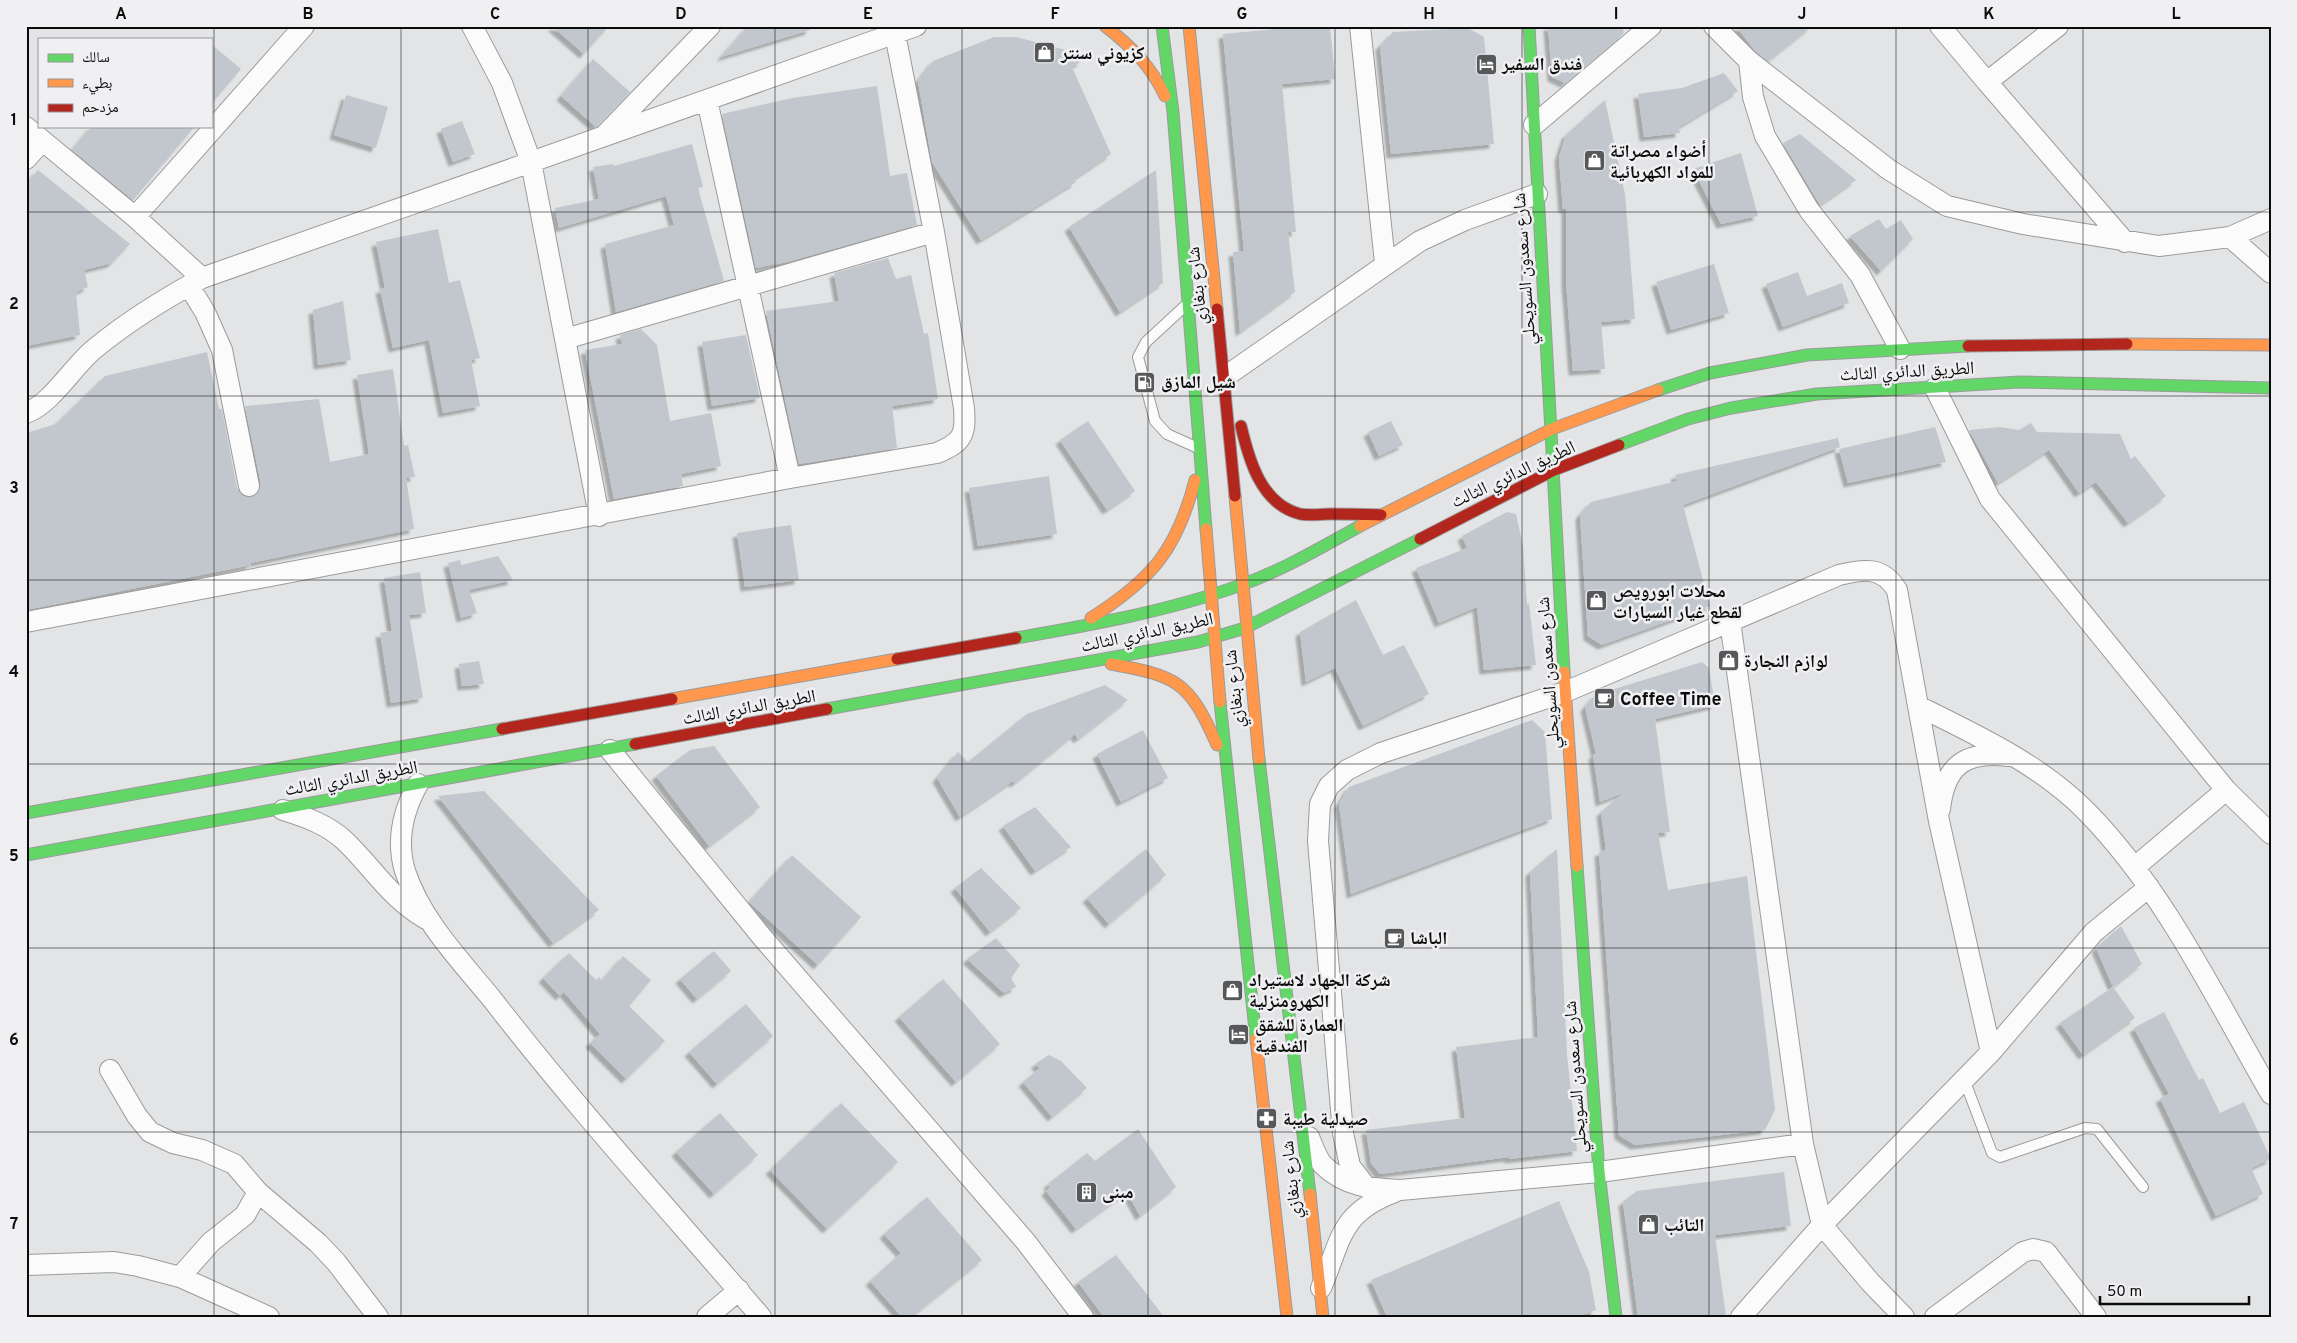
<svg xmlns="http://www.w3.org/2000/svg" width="2297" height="1343" viewBox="0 0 2297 1343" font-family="Overpass,'Noto Naskh Arabic',sans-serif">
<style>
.building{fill:#c1c7cc;filter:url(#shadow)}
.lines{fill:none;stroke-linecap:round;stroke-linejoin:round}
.lane-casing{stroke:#9b9b9c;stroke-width:12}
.street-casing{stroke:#9b9b9c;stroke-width:22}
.fast-casing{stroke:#9b9b9c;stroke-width:13}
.slow-casing{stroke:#9b9b9c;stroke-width:13}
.jam-casing{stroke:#9b9b9c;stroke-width:13}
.lane{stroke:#fbfbfb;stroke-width:10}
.street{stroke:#fbfbfb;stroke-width:20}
.fast{stroke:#63d668;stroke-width:11}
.slow{stroke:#ff974d;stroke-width:11}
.jam{stroke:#b3261e;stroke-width:11}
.grid{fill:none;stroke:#0c0c0d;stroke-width:1;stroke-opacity:0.55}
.labels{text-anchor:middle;stroke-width:5;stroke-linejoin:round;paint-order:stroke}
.poi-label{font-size:18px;font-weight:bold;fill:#0c0c0d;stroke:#f0f0f3;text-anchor:start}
.street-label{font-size:18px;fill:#0c0c0d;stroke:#f0f0f3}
.neatline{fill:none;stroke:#0c0c0d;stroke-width:2}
.grid-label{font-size:16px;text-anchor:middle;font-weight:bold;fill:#0c0c0d}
</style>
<defs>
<filter id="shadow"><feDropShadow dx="-4.5" dy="4.5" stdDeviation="1" flood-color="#0004"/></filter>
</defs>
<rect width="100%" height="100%" fill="#e3e4e5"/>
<path class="building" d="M552,26H609L584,54Z
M748,26H810V30L721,57Z
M1306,26H1330L1335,79L1282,84L1296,232H1288L1295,292L1240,332L1233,252L1244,251L1223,34Z
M1548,26H1622L1624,33L1565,83L1552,77Z
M1736,26H1812L1768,61L1755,51Z
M1468,28L1484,37L1494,144L1391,154L1380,46L1393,32Z
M994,37H1016L1070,51L1082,61L1072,67L1111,154L1074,179L1076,182L981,240L932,162L918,81L933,61Z
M211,44L241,69L211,104Z
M593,59L630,92L596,127L561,96Z
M1724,73L1738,91L1679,127L1680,133L1644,137L1638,94L1682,88Z
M877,86L890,176L907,173L917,225L787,262L756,268L722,114L792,98Z
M346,95L388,107L376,148L334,135Z
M1605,100L1625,194L1635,319L1601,322L1605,369L1573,371L1566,282V208L1563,209L1559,157L1566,135Z
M462,121L475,154L453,162L441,129Z
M92,126H195L133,200L72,150Z
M1800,134L1856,180L1820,205L1783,143Z
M692,144L703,187L698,188L724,281L616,312L605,244L674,225L666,196L559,228L555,208L599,199L593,167L613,164L614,166Z
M1741,153L1758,216L1721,224L1693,169Z
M38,170L130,244L112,263L84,270L88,287L76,292L80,335L26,346V183Z
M1156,170L1163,283L1120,312L1069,227Z
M1879,219L1886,229L1901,220L1913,239L1881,271L1850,236Z
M438,229L449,283L460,280L480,358L471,360L480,406L443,413L429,340L393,348L380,289L385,288L376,242Z
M888,258L896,279L911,275L924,334L928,333L938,399L892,406L897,448L799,464L766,311L839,301L834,273Z
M1714,264L1729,313L1671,330L1656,282Z
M1798,272L1807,296L1842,283L1849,303L1783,327L1766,284Z
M343,301L351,360L318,365L313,310Z
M641,329L657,345L670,421L711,413L721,466L681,474L683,486L614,499L585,350L622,344L620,335Z
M746,335L760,398L712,406L702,342Z
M207,352L219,409H222L237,488L246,497L256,495L261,484L245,406L319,399L330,462L369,454L357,375L393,369L404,446L408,445L415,477L406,478L414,529L250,563L251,565L26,610V433L56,424L105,376Z
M1088,421L1135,491L1107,510L1060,440Z
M1391,421L1403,445L1379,456L1368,432Z
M2031,423L2037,432L2120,434L2131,459L2135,456L2166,496L2128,523L2096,482L2079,493L2049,450L1998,483L1969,430L2000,427L2019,430Z
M1935,427L1946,462L1848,483L1839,449Z
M1838,438L1840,447L1683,505L1710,606L1602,645L1588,636L1580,515L1591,502L1677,481L1675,475Z
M1049,476L1057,534L978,546L969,488Z
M1507,512L1516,514L1523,546L1527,604H1529L1536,665L1484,670L1477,607L1439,623L1416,568L1467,548L1462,536Z
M791,525L799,580L745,587L737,533Z
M498,556L513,580L469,590L477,613L461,618L448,563L460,560L461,565Z
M420,572L426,613L409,615L423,698L391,703L380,633L392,631L384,578Z
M1356,600L1383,655L1404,645L1429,694L1363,726L1335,668L1306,682L1300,632Z
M479,661L484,684L462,686L459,664Z
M1702,662L1709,668L1715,705L1655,719L1670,832L1658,833L1668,890L1747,876L1775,1110L1765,1130L1635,1145L1619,1135L1599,852L1606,850L1601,812L1623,793L1600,802L1593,754H1596L1585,707L1595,695Z
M1105,685L1128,700L1078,739L1075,734L1015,783L1013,781L960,817L937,778L958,752L968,762L1027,714Z
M1532,720L1545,732L1552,819L1351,894L1339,804L1349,787Z
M1143,730L1168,778L1121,802L1097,754Z
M714,746L760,807L709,846L656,776L690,750Z
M484,791L599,910L553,943L438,796Z
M1035,807L1071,847L1035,871L1003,826Z
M1146,849L1166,875L1109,924L1087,898Z
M1557,849L1567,1054L1577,1151L1509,1159V1157L1380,1174L1371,1163L1366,1130L1465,1118L1456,1047L1538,1037L1530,872Z
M792,855L861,917L818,965L749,902Z
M981,868L1021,908L990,932L955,888Z
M2121,926L2142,964L2113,987L2096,948Z
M996,938L1020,965L1011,978L1016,987L1004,993L967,959Z
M714,951L731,971L697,999L680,979Z
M569,953L596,980L599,977L602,981L623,956L651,980L629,1006L665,1041L626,1079L590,1043L600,1034L564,992L560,996L543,978Z
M943,979L1000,1044L956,1082L899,1017Z
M2113,987L2135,1018L2083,1055L2060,1023Z
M746,1004L773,1036L717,1084L689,1052Z
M2164,1012L2199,1080L2203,1078L2220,1113L2244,1102L2271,1159L2251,1168L2263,1194L2216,1216L2160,1098L2169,1094L2134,1028Z
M1049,1055L1061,1061L1087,1088L1052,1117L1023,1082L1040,1068L1035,1064Z
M841,1103L898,1162L827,1229L770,1170Z
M720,1113L758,1155L714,1194L676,1152Z
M1138,1129L1176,1187L1140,1216L1127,1192L1076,1229L1046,1191L1050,1187L1048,1184L1087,1153L1095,1161Z
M1784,1172L1791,1226L1715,1235L1726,1317H1638L1623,1202L1637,1191Z
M927,1197L982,1260L911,1317H902L870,1281L901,1253L884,1234Z
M1559,1201L1589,1272L1596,1310L1576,1317H1387L1371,1280Z
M1116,1255L1142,1288L1164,1317H1104L1078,1282Z"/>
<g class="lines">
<defs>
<path id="lane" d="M1185,306L1146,342L1138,357L1155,421L1167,434L1198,448
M1964,1079L1992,1153L2000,1157L2085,1128L2097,1129L2143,1187"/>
<path id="street" d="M472,26L502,83L531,162L599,516
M1360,26L1385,263
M1714,26L1749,61L1888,169L1947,206L2023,224L2159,246L2230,237L2271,219
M1940,26L1987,82L2058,26
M1749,61L1753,97L1765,136L1809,210L1860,275L1900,349
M1987,82L2125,242
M707,100L790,478
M1534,125L1651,26
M26,127L135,217L202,278C440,194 678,111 916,26
M604,136L710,26
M26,159L42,141
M135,217L304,26
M2230,237L2271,273
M189,286L205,312L222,350L249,486
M565,339L934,232
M1229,374L1420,241L1465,220L1537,194
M1935,388L1990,499L2226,790L2271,834
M26,413C51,404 72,368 93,350C128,321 163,300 202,278
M1730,621L1803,1144L1822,1225L1871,1283L1904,1317
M26,622L790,478L937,453C963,442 966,435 964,408L934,232L895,34
M1918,706L1939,821L1991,1052
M610,750L762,937L1026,1242L1083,1317
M418,784C403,811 396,841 405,871C421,920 460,960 492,999C577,1109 671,1212 761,1317
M1940,809C1945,765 1965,751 2008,756
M283,810C306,817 328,825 345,841C375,870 389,897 426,919
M2135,867L2226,790
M110,1070L137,1116L150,1132L173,1143L202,1150L234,1164L258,1192L318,1243L336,1262L378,1317
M1309,1137C1313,1146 1317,1159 1323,1165C1344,1186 1372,1189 1400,1190L1599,1172L1803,1144
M1367,1188L1350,1166L1343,1133L1318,841L1320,804L1329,786L1347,770L1381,753L1565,692L1839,575C1864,569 1882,566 1897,590L1918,706C1977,735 2041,765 2087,812C2166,893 2215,998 2271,1094
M26,1265L114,1262L138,1266L180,1277L269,1317
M180,1277L211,1242L245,1215L258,1192
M1321,1288C1342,1239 1339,1213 1395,1192
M707,1317L739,1290
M1741,1317L1822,1225L1991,1052L2094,932L2149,887
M1935,1317L2023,1252L2033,1249L2046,1252L2096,1317"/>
<path id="fast" d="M1162,26L1173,112L1206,529
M1529,26L1564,672
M1658,390L1710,373L1807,355L1968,346
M1619,445L1688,419L1731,408L1817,394L2020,382L2271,388
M1016,638C1091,625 1169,611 1241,585C1283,570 1322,547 1360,526
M1220,702L1256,1039
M827,709L1198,642L1245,628L1420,539
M1259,759L1310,1194
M26,813L502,729
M26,855L635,744
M1577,866L1599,1172L1616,1317"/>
<path id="slow" d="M1105,26C1131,46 1151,66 1165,96
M1189,26L1217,309
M2127,344L2271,345
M1235,496L1259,759
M1360,526L1552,429L1658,390
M1206,529L1220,702
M1091,618C1152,579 1177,550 1195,480
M1111,664C1177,676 1189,681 1217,745
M1564,672L1577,866
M672,699L897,659
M1256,1039L1287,1317
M1310,1194L1323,1317"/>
<path id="jam" d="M1217,309L1235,496
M1968,346L2127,344
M1241,426C1249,460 1261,504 1300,514C1310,516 1321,514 1331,514C1348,514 1364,514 1381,515
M1420,539L1554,470L1619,445
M897,659L1016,638
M502,729L672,699
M635,744L827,709"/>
</defs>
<use href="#lane" class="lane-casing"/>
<use href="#street" class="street-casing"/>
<use href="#fast" class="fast-casing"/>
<use href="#slow" class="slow-casing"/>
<use href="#jam" class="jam-casing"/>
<use href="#lane" class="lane"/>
<use href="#street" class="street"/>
<use href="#fast" class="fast"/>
<use href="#slow" class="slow"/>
<use href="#jam" class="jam"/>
</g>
<path class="grid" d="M214,26V1317M401,26V1317M588,26V1317M775,26V1317M962,26V1317M1148,26V1317M1335,26V1317M1522,26V1317M1709,26V1317M1896,26V1317M2083,26V1317M26,212H2271M26,396H2271M26,580H2271M26,764H2271M26,948H2271M26,1132H2271"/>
<defs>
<symbol id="shop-square" viewBox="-11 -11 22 22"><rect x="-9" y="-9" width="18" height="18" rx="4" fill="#575859" stroke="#f0f0f3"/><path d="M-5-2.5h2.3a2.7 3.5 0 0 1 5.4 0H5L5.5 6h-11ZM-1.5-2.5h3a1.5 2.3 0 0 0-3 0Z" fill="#fff"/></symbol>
<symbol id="hotel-square" viewBox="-11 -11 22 22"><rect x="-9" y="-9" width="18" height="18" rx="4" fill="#575859" stroke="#f0f0f3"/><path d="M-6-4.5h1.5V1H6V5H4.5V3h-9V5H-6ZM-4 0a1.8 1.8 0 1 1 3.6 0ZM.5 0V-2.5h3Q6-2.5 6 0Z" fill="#fff"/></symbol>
<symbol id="fuel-square" viewBox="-11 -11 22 22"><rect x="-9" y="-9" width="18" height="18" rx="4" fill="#575859" stroke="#f0f0f3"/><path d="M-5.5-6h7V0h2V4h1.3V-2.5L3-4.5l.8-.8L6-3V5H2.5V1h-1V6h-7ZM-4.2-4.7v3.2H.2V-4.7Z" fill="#fff"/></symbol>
<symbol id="cafe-square" viewBox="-11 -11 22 22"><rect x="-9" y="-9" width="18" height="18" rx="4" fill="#575859" stroke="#f0f0f3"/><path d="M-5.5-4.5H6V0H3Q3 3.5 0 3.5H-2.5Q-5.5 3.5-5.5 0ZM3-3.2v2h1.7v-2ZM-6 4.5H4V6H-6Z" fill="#fff"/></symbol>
<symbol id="pharmacy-square" viewBox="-11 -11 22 22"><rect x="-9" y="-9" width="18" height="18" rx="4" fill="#575859" stroke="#f0f0f3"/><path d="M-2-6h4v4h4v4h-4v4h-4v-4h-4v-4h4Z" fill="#fff"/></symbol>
<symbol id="building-square" viewBox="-11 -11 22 22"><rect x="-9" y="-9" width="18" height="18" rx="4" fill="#575859" stroke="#f0f0f3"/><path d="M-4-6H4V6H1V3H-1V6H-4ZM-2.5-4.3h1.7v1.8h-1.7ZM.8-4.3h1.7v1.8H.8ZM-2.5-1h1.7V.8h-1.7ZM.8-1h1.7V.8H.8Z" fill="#fff"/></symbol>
</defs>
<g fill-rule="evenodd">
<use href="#shop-square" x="1032" y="40" width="25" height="25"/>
<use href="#hotel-square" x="1474" y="52" width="25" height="25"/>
<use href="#shop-square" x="1582" y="148" width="25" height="25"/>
<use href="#fuel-square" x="1132" y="370" width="25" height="25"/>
<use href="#shop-square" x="1584" y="588" width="25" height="25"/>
<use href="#shop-square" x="1716" y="648" width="25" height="25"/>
<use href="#cafe-square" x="1592" y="686" width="25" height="25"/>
<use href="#cafe-square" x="1382" y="926" width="25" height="25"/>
<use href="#shop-square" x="1220" y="978" width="25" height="25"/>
<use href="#hotel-square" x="1226" y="1022" width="25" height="25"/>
<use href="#pharmacy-square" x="1254" y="1106" width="25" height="25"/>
<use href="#building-square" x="1074" y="1180" width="25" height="25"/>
<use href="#shop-square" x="1636" y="1212" width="25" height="25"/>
</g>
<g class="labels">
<g class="poi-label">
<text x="1061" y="59">كزيوني سنتر</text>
<text x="1502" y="70">فندق السفير</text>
<text x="1610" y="157">أضواء مصراتة<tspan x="1610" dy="21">للمواد الكهربائية</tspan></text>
<text x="1161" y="388">شيل المازق</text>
<text x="1613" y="597">محلات ابورويص<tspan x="1613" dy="21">لقطع غيار السيارات</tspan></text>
<text x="1744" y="667">لوازم النجارة</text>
<text x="1620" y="705">Coffee Time</text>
<text x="1410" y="944">الباشا</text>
<text x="1249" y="986">شركة الجهاد لاستيراد<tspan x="1249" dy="21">الكهرومنزلية</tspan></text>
<text x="1255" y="1031">العمارة للشقق<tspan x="1255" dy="21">الفندقية</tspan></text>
<text x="1283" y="1125">صيدلية طيبة</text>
<text x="1102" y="1198">مبنى</text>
<text x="1664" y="1231">التائب</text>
</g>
<g class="street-label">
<text transform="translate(1524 269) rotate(-94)" y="6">شارع سعدون السويحلي</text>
<text transform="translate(1197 286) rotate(-96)" y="6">شارع بنغازي</text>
<text transform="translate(1907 371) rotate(-3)" y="6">الطريق الدائري الثالث</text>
<text transform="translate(1513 474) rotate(-25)" y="6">الطريق الدائري الثالث</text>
<text transform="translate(1147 632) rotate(-12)" y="6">الطريق الدائري الثالث</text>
<text transform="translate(1548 673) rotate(-94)" y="6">شارع سعدون السويحلي</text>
<text transform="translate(1234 689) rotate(-96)" y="6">شارع بنغازي</text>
<text transform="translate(749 707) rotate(-10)" y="6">الطريق الدائري الثالث</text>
<text transform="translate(351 778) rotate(-10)" y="6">الطريق الدائري الثالث</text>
<text transform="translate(1575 1077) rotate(-94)" y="6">شارع سعدون السويحلي</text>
<text transform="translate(1291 1180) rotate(-96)" y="6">شارع بنغازي</text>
</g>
</g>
<rect width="2297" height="1343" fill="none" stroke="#f0f0f3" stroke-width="55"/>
<rect x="38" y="38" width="175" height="90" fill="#f0f0f3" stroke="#959597"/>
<rect x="48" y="54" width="25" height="8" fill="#63d668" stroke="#959597"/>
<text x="82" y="62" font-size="15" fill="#0c0c0d">سالك</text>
<rect x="48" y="79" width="25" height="8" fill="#ff974d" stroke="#959597"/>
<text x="82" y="88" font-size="15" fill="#0c0c0d">بطيء</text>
<rect x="48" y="104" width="25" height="8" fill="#b3261e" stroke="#959597"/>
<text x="82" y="112" font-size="15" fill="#0c0c0d">مزدحم</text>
<path d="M2100 1296v8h149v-8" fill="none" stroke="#0c0c0d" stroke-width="2.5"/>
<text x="2107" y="1296" font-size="15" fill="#0c0c0d" stroke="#f0f0f3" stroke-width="4" paint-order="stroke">50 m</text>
<rect x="28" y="28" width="2242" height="1288" class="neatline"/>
<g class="grid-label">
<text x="121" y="19">A</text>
<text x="308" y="19">B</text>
<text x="495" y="19">C</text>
<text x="681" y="19">D</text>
<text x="868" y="19">E</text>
<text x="1055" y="19">F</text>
<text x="1242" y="19">G</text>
<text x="1429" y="19">H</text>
<text x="1616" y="19">I</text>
<text x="1802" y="19">J</text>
<text x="1989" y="19">K</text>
<text x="2176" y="19">L</text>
<text x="14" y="125">1</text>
<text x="14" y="309">2</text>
<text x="14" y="493">3</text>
<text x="14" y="677">4</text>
<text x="14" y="861">5</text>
<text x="14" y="1045">6</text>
<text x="14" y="1229">7</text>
</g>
</svg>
